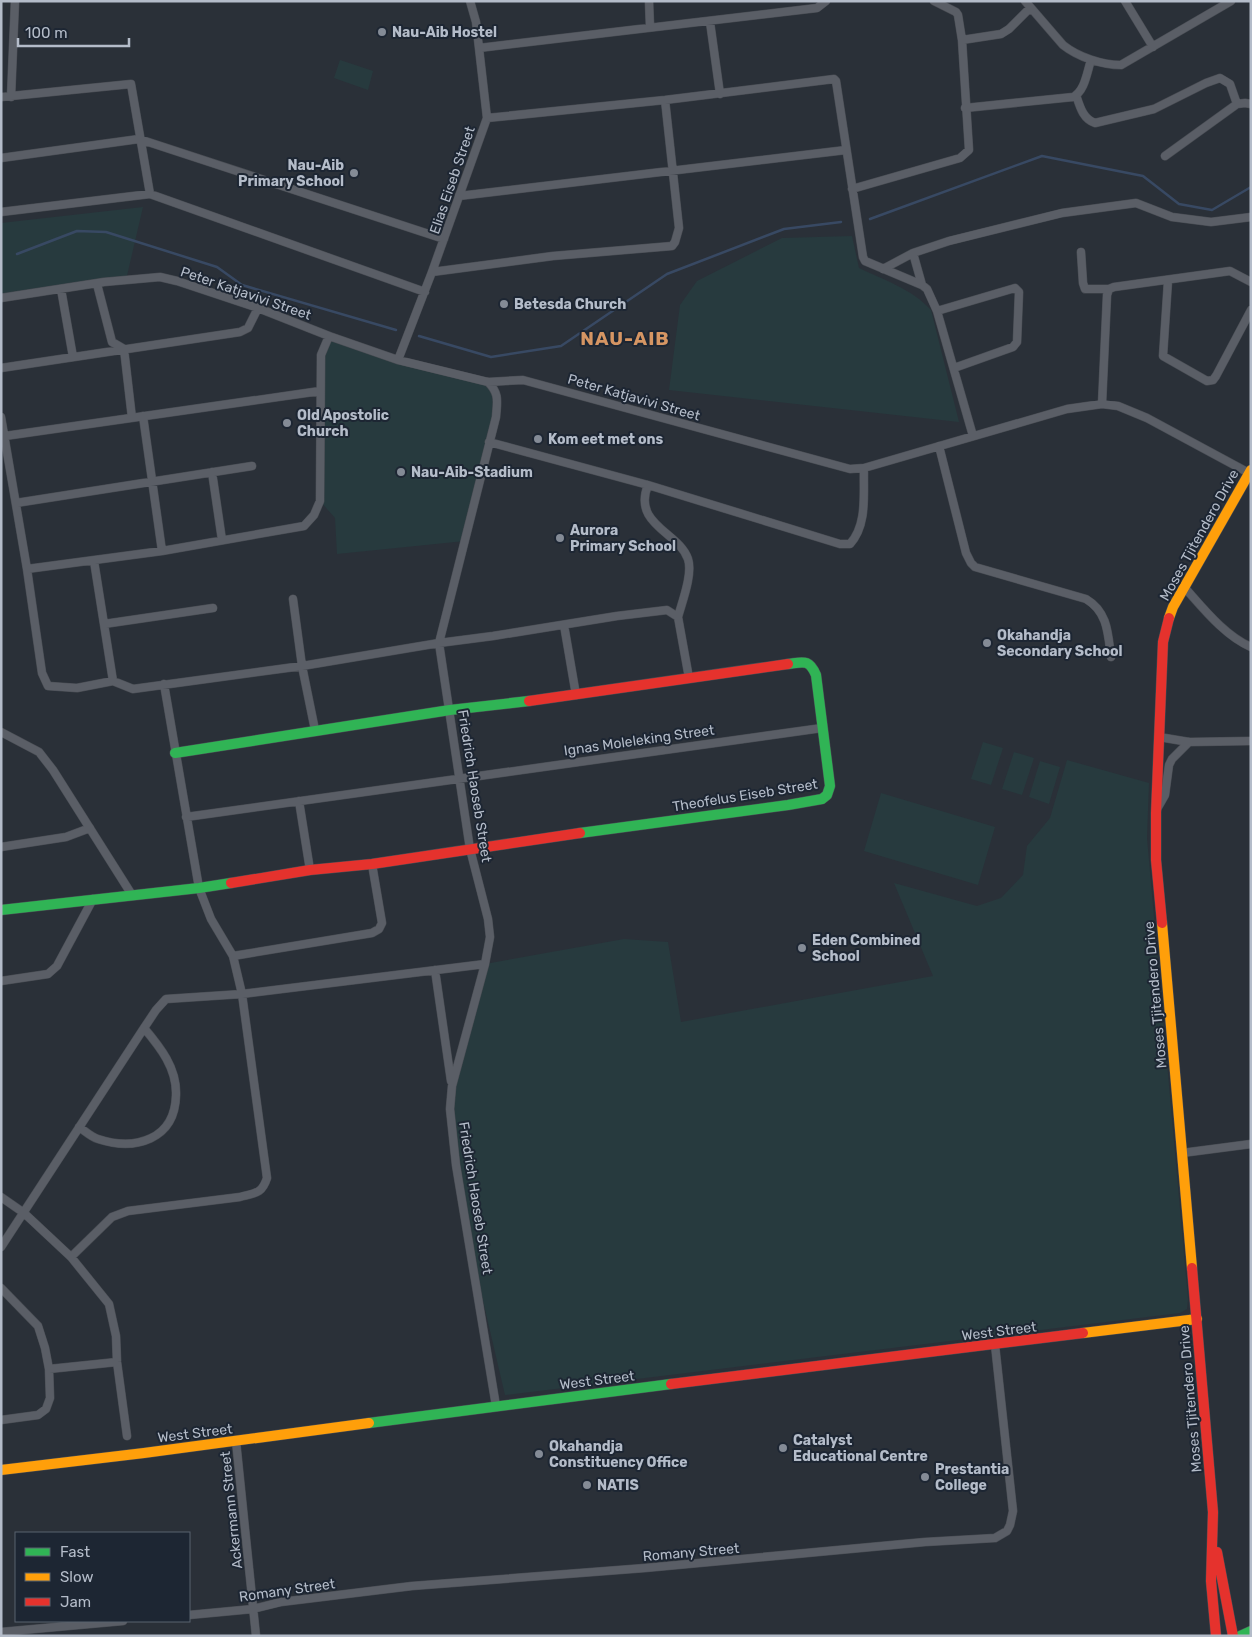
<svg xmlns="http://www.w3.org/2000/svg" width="1252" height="1637" viewBox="0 0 1252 1637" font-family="Rubik,sans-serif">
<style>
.green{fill:#273a3e}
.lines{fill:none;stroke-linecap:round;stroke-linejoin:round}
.stream{stroke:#384963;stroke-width:2.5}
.street-casing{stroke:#484c53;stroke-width:9}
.fast-casing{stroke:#484c53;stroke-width:11}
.slow-casing{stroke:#484c53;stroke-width:11}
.jam-casing{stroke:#484c53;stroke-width:11}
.street{stroke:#5a5e66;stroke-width:8}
.fast{stroke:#30b455;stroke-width:10}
.slow{stroke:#ff9f0a;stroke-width:10}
.jam{stroke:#e5322d;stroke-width:10}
.poi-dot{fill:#848b96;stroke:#1d2633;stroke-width:2}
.labels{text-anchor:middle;stroke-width:4;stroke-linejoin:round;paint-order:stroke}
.poi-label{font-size:14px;font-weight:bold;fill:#b4bcc9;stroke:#1d2633;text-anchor:start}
.street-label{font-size:14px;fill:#b4bcc9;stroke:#1d2633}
.district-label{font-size:19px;font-weight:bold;letter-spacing:1px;fill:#d59563;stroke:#1d2633}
</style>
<rect width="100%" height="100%" fill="#2a3038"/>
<path class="green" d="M340,60L373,71L368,90L334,78Z
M143,207L126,280L1,298V223Z
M852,236L859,268C884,280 912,289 931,310L959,422L669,390L680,305L697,281L782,238Z
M329,336L488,382L497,396L465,541L337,554L335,518L320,501L321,355Z
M983,742L1003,748L991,785L971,779Z
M1014,752L1034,758L1022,795L1002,789Z
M1067,760L1149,783L1147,838L1188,1299L1187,1309L1180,1313L505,1395L470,1245L450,1109L485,964L624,939L668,942L681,1022L933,976L894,883L977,906L1001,898L1023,875L1027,846L1050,818Z
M1040,761L1060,767L1049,804L1029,797Z
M881,793L995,827L978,885L864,851Z"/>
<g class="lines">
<path class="stream" d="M870,219L1042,156L1143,176L1179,204L1212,210L1251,187
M17,254L77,231L106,232L217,267L242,285L396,330
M419,336L491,357L561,346L667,274L784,229L841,222"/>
<defs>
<path id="street" d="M649,1L650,27
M1025,1L1063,45C1078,57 1102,65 1121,65L1231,1
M1125,1L1153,47
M710,22L720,94
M962,40L1001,34L1009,29L1030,8
M479,48L817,8L826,1
M1076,95C1080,107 1083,119 1095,123L1154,109L1206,83L1220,78L1230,84L1237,104
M1,97L131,84L150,194
M11,97L15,1
M965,108L1073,97C1085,91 1087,72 1091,60
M487,118L665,100L834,79L836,81L863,257L865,261L922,285L927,289L937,311L973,436
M1165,156L1237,104L1245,103L1251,104
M1,158L139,139L444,239
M852,189L960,158L969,150L962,40L958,15L956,12L934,1
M459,196L846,150
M1,212L150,194L425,292
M1081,252L1083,283L1085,289H1109
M913,253L922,285
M883,269L913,253L949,241L1062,213L1136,203L1172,217L1211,222L1251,217
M432,272L553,256L672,246L675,242L679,228L665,100
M1168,281L1163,356L1207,381L1213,380L1216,376L1251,310
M97,284L112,342L124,349L132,418
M61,289L73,357
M1,298L104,282L160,277L177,281L258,308L329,336L398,360L488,382L523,380L850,469L864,468L1067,409L1102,404L1118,406L1147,418L1249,473
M937,311L1015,288L1019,292L1017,342L1013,347L954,368
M398,360L432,272L487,118L476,22L470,1
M1,368L240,332L248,328L258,308
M488,382C500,394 497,402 496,417L439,643L470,849L488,919L490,937L485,964L452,1086L450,1109L456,1165L496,1406
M1102,404L1107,295L1109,289L1114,287L1230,271L1251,282
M143,416L162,551
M1,417L27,569L42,673L48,686L77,688L113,681L133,689L302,666L439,643L493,636L617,616L667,610L678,617L689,678
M5,436L320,391
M489,442L648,485L840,544H850C868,524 863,493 864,468
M939,446L966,553L971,563L975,567L1086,599C1108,612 1108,634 1111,657
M212,472L222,540
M648,485C632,525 679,532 688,559C693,574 682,602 678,617
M16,503L252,466
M94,561L113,681
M27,569L162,551L304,526L314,515L320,501L321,355L329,336
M1185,588C1203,608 1225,636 1251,647
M293,599L302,666L315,730
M104,624L213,608
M564,625L576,695
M1,732L39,752L53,770L132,895
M1159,737L1189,742L1251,741
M299,801L310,870
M1157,809L1165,795L1169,765L1172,759L1189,742
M186,817L822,728
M1,847L66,837L90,828
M233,956L372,933L379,929L382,923L372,864
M435,970L451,1081
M1,981L48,974L57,966L93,899
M79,1127C85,1131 91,1137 98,1139C135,1151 175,1140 176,1095C177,1068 160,1047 144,1028
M1182,1153L1251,1144
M1,1197L24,1213L71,1257L109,1304L116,1336L117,1362L127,1436
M1,1247L144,1028L156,1010L166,999L242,994L485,964
M71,1257L112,1217L128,1211L240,1197C255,1193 262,1194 267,1178L242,994L233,956L211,919L199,888L164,684
M1,1288L38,1326L45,1348L49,1369L50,1398L46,1409L38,1415L1,1420
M49,1369L117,1362
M236,1441L256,1636
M189,1615L253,1609L281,1602L412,1586L645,1568L925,1542L995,1538L1007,1531L1010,1525L1013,1511L995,1345
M1,1632L123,1621"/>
<path id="fast" d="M175,753L450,710L529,701
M580,833L788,805L822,799L827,795L830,786L816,675C809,659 804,662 788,664
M1,910L199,888L231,883
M369,1423L671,1384
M1240,1636L1251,1631"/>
<path id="slow" d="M1169,618L1173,607L1251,470
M1162,923L1192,1268
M1083,1333L1197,1319
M1,1470L144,1453L369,1423"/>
<path id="jam" d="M529,701L788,664
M231,883L310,870L372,864L580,833
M1162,923L1156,860V813L1163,642L1169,618
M1192,1268L1213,1512L1211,1581L1216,1636
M671,1384L1083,1333
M1217,1552L1233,1636"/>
</defs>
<use href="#street" class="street-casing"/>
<use href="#fast" class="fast-casing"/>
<use href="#slow" class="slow-casing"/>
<use href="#jam" class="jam-casing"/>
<use href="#street" class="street"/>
<use href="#fast" class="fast"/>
<use href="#slow" class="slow"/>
<use href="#jam" class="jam"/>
</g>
<g class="poi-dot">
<circle cx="382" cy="32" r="5"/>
<circle cx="354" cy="173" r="5"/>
<circle cx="504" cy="304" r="5"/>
<circle cx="287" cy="423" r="5"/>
<circle cx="538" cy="439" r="5"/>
<circle cx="401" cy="472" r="5"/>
<circle cx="560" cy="538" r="5"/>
<circle cx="987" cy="643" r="5"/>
<circle cx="802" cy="948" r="5"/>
<circle cx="783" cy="1448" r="5"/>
<circle cx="539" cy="1454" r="5"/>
<circle cx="925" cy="1477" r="5"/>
<circle cx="587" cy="1485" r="5"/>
</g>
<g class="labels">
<g class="poi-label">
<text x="392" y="37">Nau-Aib Hostel</text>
<text x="344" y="170" text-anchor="end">Nau-Aib<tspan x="344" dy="16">Primary School</tspan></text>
<text x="514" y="309">Betesda Church</text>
<text x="297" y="420">Old Apostolic<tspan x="297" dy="16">Church</tspan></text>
<text x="548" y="444">Kom eet met ons</text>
<text x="411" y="477">Nau-Aib-Stadium</text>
<text x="570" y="535">Aurora<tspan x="570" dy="16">Primary School</tspan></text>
<text x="997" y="640">Okahandja<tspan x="997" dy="16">Secondary School</tspan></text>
<text x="812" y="945">Eden Combined<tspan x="812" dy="16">School</tspan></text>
<text x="793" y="1445">Catalyst<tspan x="793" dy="16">Educational Centre</tspan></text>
<text x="549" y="1451">Okahandja<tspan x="549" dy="16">Constituency Office</tspan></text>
<text x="935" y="1474">Prestantia<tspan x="935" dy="16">College</tspan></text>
<text x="597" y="1490">NATIS</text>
</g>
<g class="street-label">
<text transform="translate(452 180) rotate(-71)" y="5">Elias Eiseb Street</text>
<text transform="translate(246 293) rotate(19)" y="5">Peter Katjavivi Street</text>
<text transform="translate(634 397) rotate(16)" y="5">Peter Katjavivi Street</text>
<text transform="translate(1199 535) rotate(-61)" y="5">Moses Tjitendero Drive</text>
<text transform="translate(639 740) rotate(-8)" y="5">Ignas Moleleking Street</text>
<text transform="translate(475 786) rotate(81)" y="5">Friedrich Haoseb Street</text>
<text transform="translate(745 795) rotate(-9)" y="5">Theofelus Eiseb Street</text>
<text transform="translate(1155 995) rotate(-95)" y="5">Moses Tjitendero Drive</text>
<text transform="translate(476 1198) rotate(81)" y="5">Friedrich Haoseb Street</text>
<text transform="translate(999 1331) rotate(-7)" y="5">West Street</text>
<text transform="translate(597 1380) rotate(-7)" y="5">West Street</text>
<text transform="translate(1190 1399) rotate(-95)" y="5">Moses Tjitendero Drive</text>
<text transform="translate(195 1433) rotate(-7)" y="5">West Street</text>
<text transform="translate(231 1510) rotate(-96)" y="5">Ackermann Street</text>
<text transform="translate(691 1552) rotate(-5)" y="5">Romany Street</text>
<text transform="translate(287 1590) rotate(-8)" y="5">Romany Street</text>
</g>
<g class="district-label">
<text x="625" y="345">NAU-AIB</text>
</g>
</g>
<rect width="1252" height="1637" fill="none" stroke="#b4bcc9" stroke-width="5"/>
<rect x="15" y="1532" width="175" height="90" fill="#1d2633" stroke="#59626f"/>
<rect x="25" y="1548" width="25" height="8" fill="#30b455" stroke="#59626f"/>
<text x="60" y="1557" font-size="15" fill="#b4bcc9">Fast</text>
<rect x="25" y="1573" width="25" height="8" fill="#ff9f0a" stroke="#59626f"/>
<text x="60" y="1582" font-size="15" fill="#b4bcc9">Slow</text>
<rect x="25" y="1598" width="25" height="8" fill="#e5322d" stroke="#59626f"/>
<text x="60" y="1607" font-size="15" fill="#b4bcc9">Jam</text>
<path d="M18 38v8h111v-8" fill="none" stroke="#b4bcc9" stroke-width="2.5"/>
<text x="25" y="38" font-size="15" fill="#b4bcc9" stroke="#1d2633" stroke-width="4" paint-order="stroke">100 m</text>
</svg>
